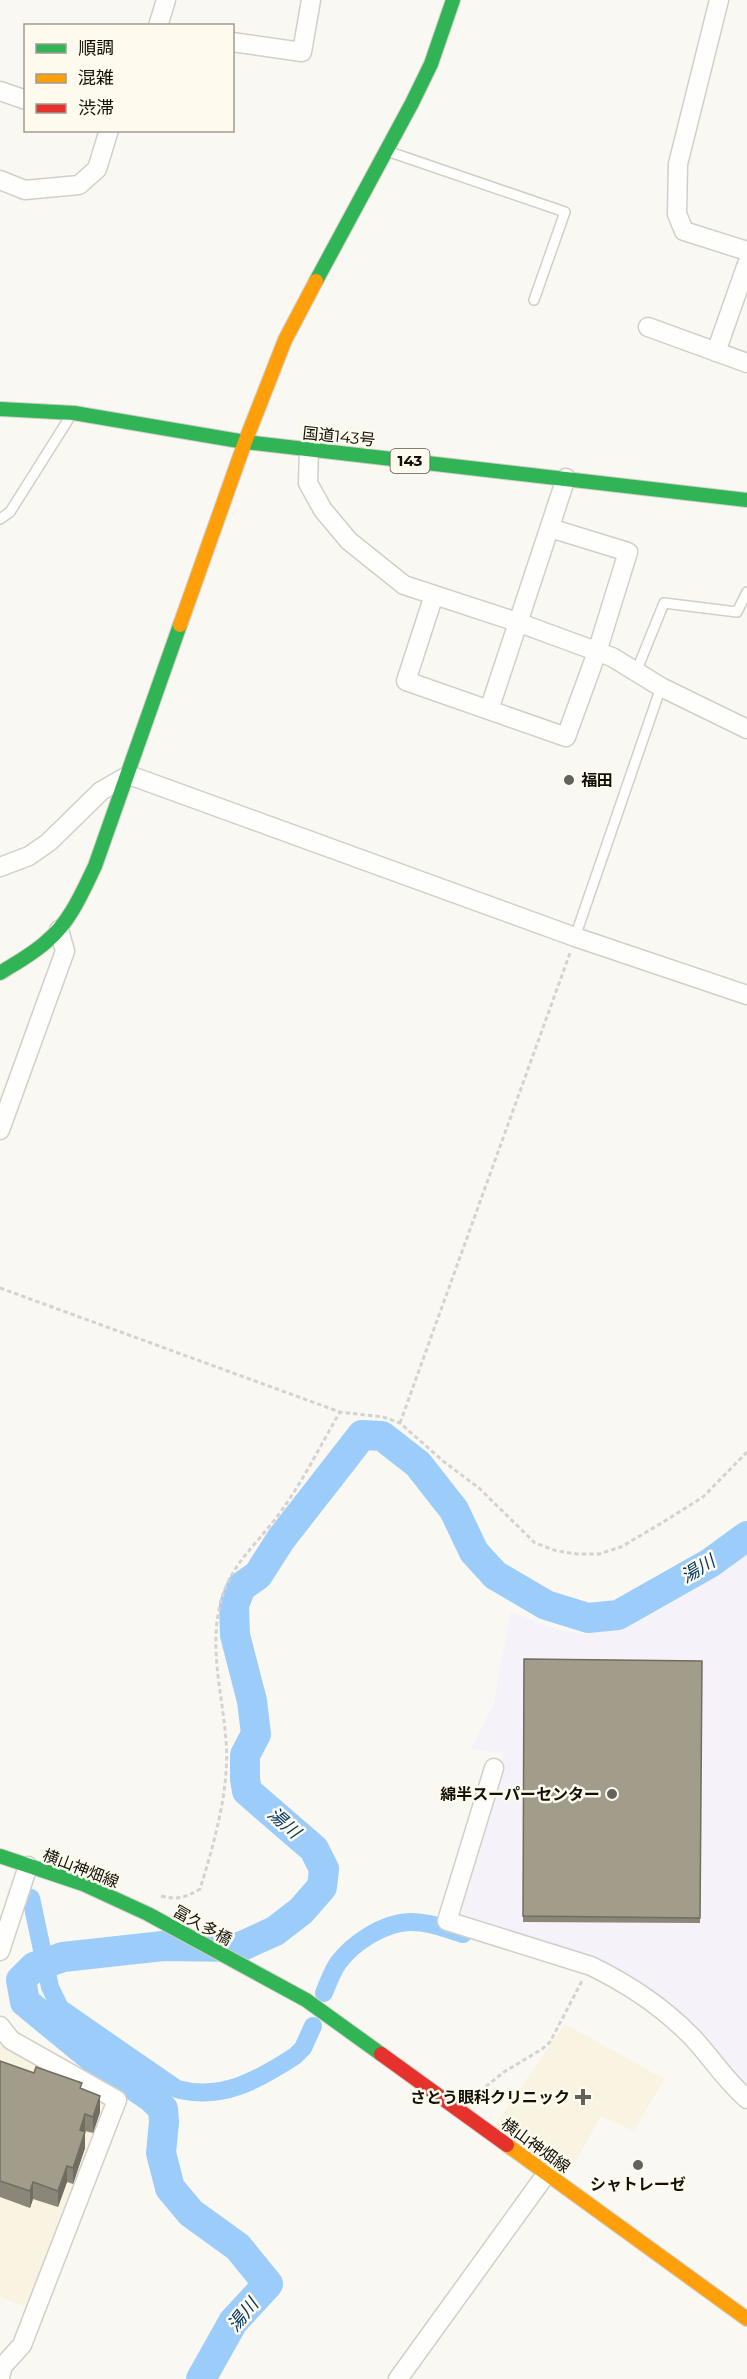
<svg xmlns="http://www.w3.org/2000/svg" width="747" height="2379" viewBox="0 0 747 2379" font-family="Montserrat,'Noto Sans JP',sans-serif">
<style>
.commercial{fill:#f5f2f9}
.built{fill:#f9f3e2}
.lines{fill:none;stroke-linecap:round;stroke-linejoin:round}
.canal{stroke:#9ccdfa;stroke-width:18}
.river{stroke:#9ccdfa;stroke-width:30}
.lane-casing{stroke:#d2cfc9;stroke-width:12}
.street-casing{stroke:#d2cfc9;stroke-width:21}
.fast-casing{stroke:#d2cfc9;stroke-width:16}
.slow-casing{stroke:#d2cfc9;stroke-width:16}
.jam-casing{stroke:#d2cfc9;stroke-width:16}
.path{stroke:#d4d3d2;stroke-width:3;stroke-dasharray:4.5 3;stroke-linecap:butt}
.lane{stroke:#fefefd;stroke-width:9}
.street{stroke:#fefefd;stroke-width:18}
.fast{stroke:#30b455;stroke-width:14}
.slow{stroke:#ff9f0a;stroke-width:14}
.jam{stroke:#e5322d;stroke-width:14}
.wall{fill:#8b8678}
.shaded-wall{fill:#716d61}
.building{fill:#a29c8b;stroke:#716d61;stroke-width:1.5}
.poi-dot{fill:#63615b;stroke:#fefaee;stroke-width:2}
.labels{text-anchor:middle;stroke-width:5;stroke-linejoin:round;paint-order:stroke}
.shield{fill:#fefaee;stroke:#59564e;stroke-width:1.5}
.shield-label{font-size:15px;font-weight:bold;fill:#121009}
.street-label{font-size:16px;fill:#121009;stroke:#fefaee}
.poi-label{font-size:16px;font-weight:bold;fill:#121009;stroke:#fefaee;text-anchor:end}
.water-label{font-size:18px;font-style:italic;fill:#003961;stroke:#fefaee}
</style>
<rect width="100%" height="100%" fill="#faf8f2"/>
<path class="commercial" d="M747,1554V2093L660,2003L463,1922L454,1910L504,1753L471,1749L494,1703L511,1611L551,1628L583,1634L609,1631L674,1602Z"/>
<path class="built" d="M565,2024L664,2079L634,2131L601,2116L575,2163L553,2156L548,2164L494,2126Z
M0,2034L98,2096L108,2115L32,2309L0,2297Z"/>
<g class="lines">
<path class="canal" d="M31,1898L50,1987L60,2008L177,2089C222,2101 258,2080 295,2056L303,2048L313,2026
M324,1993C328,1983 332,1972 338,1963C353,1943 383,1923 409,1922C427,1921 446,1929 463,1934"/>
<path class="river" d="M201,2379L233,2322L268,2284L238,2247L191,2213L170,2188L161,2153L164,2122L163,2109L151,2097L92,2057L25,2002L21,1980L34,1967L63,1957L163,1946L240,1947L275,1931L301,1911L322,1887L324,1869L314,1849L247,1791L245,1779V1755L256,1734L252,1701L235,1635L234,1605L241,1587L258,1575L281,1539L362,1435L382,1436L418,1464L454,1510L474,1552L495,1575L546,1605L588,1618L618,1615L710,1563L747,1536"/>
<defs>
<path id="lane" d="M387,151L565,212L534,300
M0,519L10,512L68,420
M636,672L664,603L737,612L747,592
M575,937L661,687"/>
<path id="street" d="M719,0L678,164L677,214L684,231L747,251
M158,26L166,0
M232,42L302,52L311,0
M0,91L26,100
M0,180L25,190L79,185L97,169L109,130
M648,327L747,363
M716,352L747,264
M309,450L308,483L323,510L349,541L404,585L517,622L612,657L661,687L747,729
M434,595L406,681L566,737L597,652L628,552L550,528
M489,710L566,478
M0,867L29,856L49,842L101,791L129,775L575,937L747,995
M0,1130L65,951L59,930
M494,1768L447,1921L591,1966C628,1984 663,2007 692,2037C711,2057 726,2081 747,2099
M0,1951L28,1866
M0,2026L11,2040L117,2100L22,2345L3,2366L0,2377
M398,2379L547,2173"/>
<path id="fast" d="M316,281L412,103L431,64L453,0
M0,409L74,413L245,442L747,500
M0,973C16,963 33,954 47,941C70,922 82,893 95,866L180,625
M0,1856L83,1884L148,1914L306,2000L381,2054"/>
<path id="slow" d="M180,625L245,442L285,340L316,281
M507,2145L747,2319"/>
<path id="jam" d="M381,2054L507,2145"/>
</defs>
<use href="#lane" class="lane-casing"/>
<use href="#street" class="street-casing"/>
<use href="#fast" class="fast-casing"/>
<use href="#slow" class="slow-casing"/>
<use href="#jam" class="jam-casing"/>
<path class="path" d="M0,1288L340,1412L383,1417L400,1423L443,1461L479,1488L535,1543L557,1551L577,1554H599L621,1547L660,1524L703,1497L747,1452
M400,1423L570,953
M161,1896C177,1900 185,1898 200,1889C214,1844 230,1788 226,1741C223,1697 210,1654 219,1609C228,1566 254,1548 279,1514C302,1483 320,1446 340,1412
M474,2096L504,2072L542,2049L550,2042L583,1979"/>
<use href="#lane" class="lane"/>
<use href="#street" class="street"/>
<use href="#fast" class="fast"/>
<use href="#slow" class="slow"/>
<use href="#jam" class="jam"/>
</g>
<path class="wall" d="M524,1659L702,1661L700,1923L523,1922Z
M0,2061L82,2089L100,2112L93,2133L85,2131V2148L73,2184L67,2182L58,2207L33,2199L30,2208L0,2197Z"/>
<path class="shaded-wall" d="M100,2096V2112L93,2133V2117Z
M85,2114V2131L80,2146V2130Z
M85,2132V2148L73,2184V2168Z
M67,2166V2182L58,2207V2191Z
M33,2182V2199L30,2208V2191Z"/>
<path class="building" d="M524,1659L702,1661L700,1918L523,1916Z
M0,2061L34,2073L36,2067L82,2083L80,2088L100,2096L93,2117L85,2114L80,2130L85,2132L73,2168L67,2166L58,2191L33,2182L30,2191L0,2181Z"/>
<g class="poi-dot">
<circle cx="569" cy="780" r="6"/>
<circle cx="612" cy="1794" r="6"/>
<path d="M580 2088h6v6h6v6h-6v6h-6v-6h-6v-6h6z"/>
<circle cx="638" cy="2165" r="6"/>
</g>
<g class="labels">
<rect class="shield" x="390.5" y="449" width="39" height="24" rx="4.5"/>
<g class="shield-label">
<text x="410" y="466">143</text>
</g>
<g class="street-label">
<text transform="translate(339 436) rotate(6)" y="6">国道143号</text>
<text transform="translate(81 1868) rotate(21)" y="6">横山神畑線</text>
<text transform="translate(203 1925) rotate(29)" y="6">冨久多橋</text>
<text transform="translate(536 2145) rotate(36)" y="6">横山神畑線</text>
</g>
<g class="poi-label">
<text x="581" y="786" text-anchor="start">福田</text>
<text x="600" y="1800">綿半スーパーセンター</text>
<text x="570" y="2103">さとう眼科クリニック</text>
<text x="638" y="2190" text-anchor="middle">シャトレーゼ</text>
</g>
<g class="water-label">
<text transform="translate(698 1569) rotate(-31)" y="6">湯川</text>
<text transform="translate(284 1823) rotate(41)" y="6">湯川</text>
<text transform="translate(243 2315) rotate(-51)" y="6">湯川</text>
</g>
</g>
<rect x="24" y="24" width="210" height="108" fill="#fefaee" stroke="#a09c92" stroke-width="1.5"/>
<rect x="36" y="44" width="30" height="9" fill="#30b455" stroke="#a09c92" stroke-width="1.5"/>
<text x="78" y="54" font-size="18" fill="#121009">順調</text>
<rect x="36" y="74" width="30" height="9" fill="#ff9f0a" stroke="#a09c92" stroke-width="1.5"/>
<text x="78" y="84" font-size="18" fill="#121009">混雑</text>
<rect x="36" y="104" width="30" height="9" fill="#e5322d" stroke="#a09c92" stroke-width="1.5"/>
<text x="78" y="114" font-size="18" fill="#121009">渋滞</text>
</svg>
